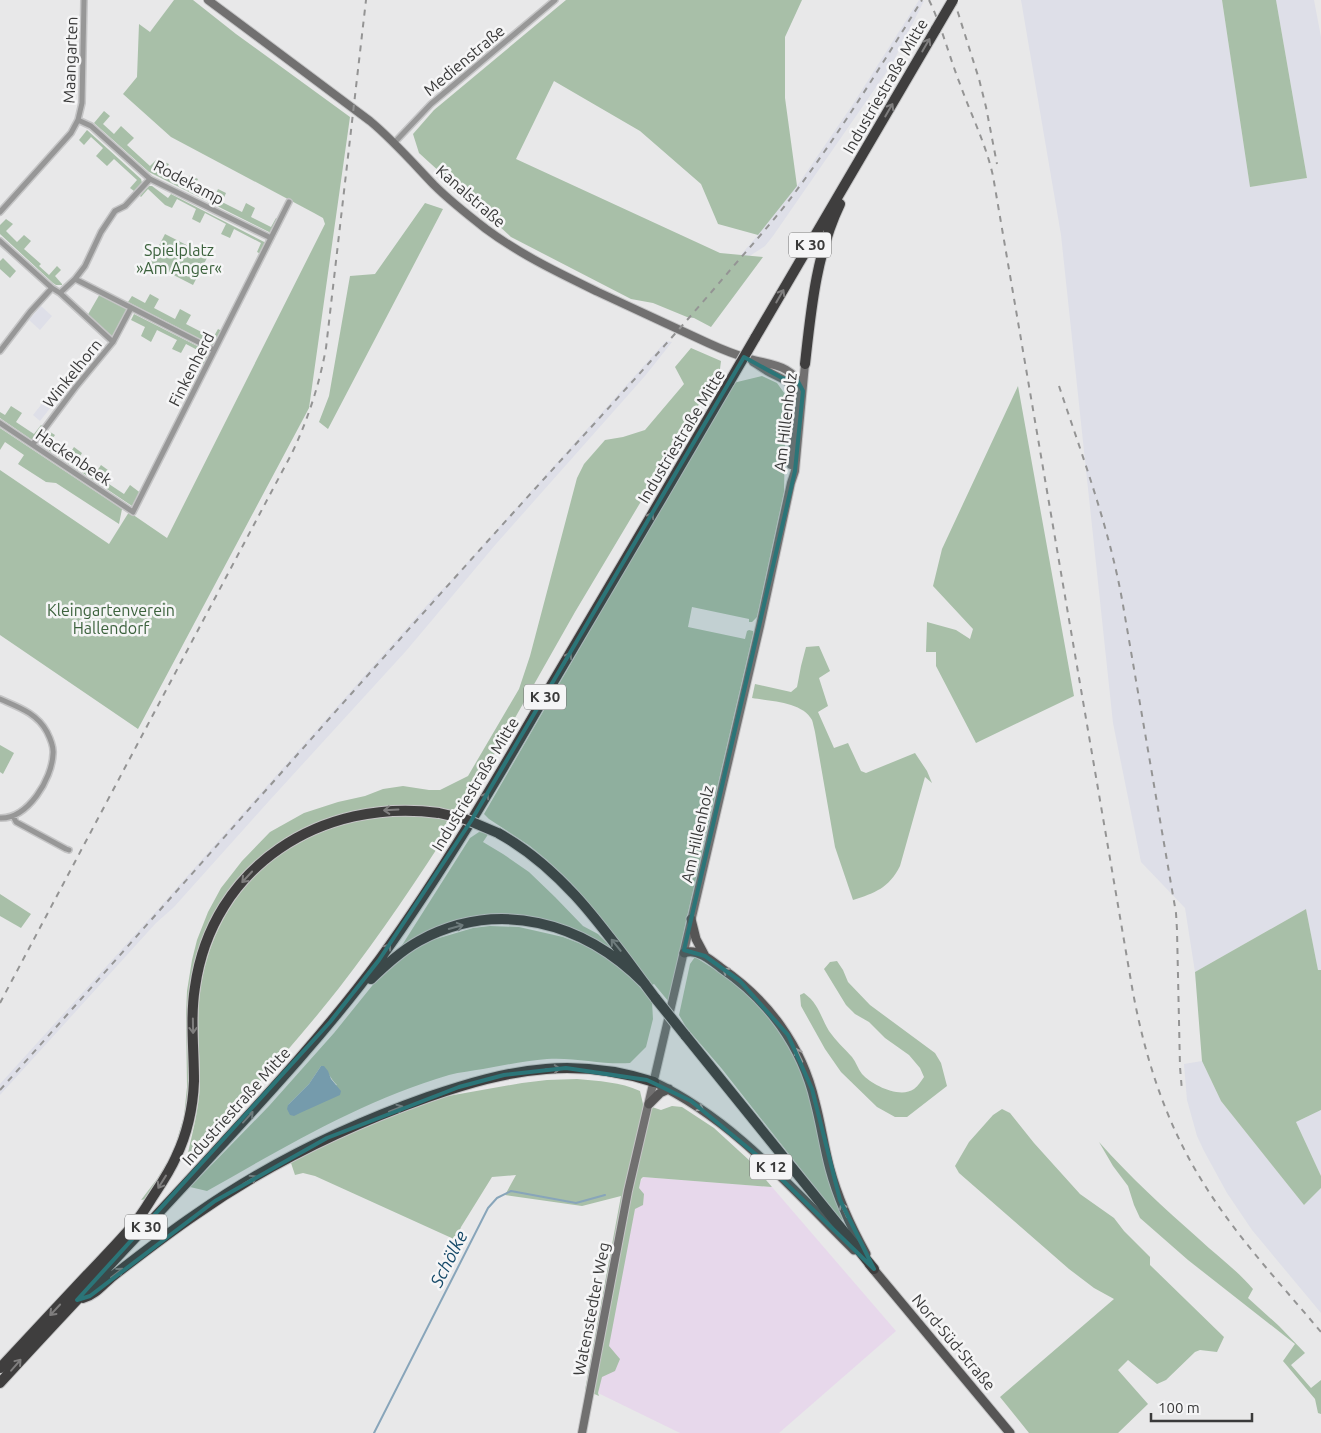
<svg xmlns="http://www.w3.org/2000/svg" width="1321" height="1433" viewBox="0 0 1321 1433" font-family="Ubuntu,sans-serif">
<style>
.commercial{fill:#e7d8eb}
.built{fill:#dedfe8}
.green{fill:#a8bfa8;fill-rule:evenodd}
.water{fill:#88a5ba}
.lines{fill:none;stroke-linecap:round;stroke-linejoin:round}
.stream{stroke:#88a5ba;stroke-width:2}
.street-casing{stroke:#c5c5c6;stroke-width:8}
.secondary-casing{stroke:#c5c5c6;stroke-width:10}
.primary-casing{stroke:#c5c5c6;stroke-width:11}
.highway-casing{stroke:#c5c5c6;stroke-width:12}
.street{stroke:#979797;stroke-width:5}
.secondary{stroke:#717070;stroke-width:8}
.primary{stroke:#565555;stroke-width:9}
.highway{stroke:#3f3e3e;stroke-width:10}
.rail{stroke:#949494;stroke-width:2;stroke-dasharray:6 6;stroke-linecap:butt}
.highway-bridge-casing{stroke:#c5c5c6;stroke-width:12;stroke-linecap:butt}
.highway-bridge{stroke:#3f3e3e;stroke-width:10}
.oneway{stroke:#7f7e7e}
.oneway2{stroke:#9e9d9d}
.marked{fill:#2b7578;fill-opacity:0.2;stroke:#2b7578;stroke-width:4;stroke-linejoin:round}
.labels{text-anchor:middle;stroke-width:5;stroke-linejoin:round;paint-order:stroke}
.shield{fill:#f5f5f6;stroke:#727272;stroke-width:1}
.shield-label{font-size:15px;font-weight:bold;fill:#3a3a3a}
.street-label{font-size:16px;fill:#3a3a3a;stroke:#f5f5f6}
.park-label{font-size:16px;fill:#3c623d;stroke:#f5f5f6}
.water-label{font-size:18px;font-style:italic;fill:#154968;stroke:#f5f5f6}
</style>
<rect width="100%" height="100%" fill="#e8e8e9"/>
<path class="commercial" d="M643,1177L772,1187L896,1331L779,1433H680L598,1393L640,1183Z"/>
<path class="built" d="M919,0L924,1L892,64L773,236L765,246L745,259L694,318L687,317L758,235L797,186L853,104Z
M1021,0H1222L1250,187L1307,178L1276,0H1314L1321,37V970L1318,971L1306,909L1195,972L1185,908L1141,862L1113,723L1061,235Z
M41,306L52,316L40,330L29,320Z
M666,341L672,342L645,376L496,544L406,651L269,801L174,907L156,923L0,1095V1084L159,908L435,596L448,584Z
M44,401L51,407L40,421L33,415Z
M1202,1061L1221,1101L1304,1205L1321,1188V1313L1252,1230L1227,1193L1204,1151L1197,1136L1187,1100L1184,1064Z
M1321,1110V1176L1296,1122Z"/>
<path class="green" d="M174,0H193L236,34L350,117L309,408L138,729L0,635V470L109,544L129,512L167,538L325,224L323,218L314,213L171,137L123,94L137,77L139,24L150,32Z
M566,0H802L785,37V98L797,186L758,235L718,224L701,184L640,131L554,81L516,159L720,253L763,257L711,327L694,318L687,317L653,303L631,299L511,237L419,153L413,134L434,110Z
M1222,0H1276L1307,178L1250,187Z
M104,111L110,116L103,124L114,134L121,126L134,138L127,145L150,166L157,159L169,164L164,173L186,184L190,175L198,179L193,188L214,198L218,189L226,193L222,202L242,212L246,203L255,208L251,217L271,227L276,218L280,220L273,234L149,172L94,123Z
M87,130L141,179L142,183L134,191L130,188L137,180L114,159L107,166L96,156L103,148L91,137L84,145L79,140Z
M149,186H152L168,198L171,194L268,244L263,255L257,252L261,243L234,229L230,238L221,234L226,224L205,213L200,223L192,219L196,209L177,199L172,208L165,205L148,189L141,197L140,196Z
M425,203L443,209L328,429L319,422L329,396L350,276L375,274Z
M6,219L13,224L6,231L17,242L24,235L31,241L24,249L41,264L39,266L49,275L57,266L61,270L55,276L62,284V285H56L53,283L0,234V225Z
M165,234L208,256L193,285L150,263Z
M3,258L16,271L10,278L0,269V261Z
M101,292L131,308L113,342L86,318Z
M150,294L159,299L154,308L175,319L180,309L191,315L186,324L213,338L218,329L224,332L216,347L128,302L132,296L145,303Z
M134,314L213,354L206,368L200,365L205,354L186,344L181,353L172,349L177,340L157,330L151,342L141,336L145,327L131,320Z
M691,348L721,361L720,369L575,612L482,776L459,813L426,808L397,806L354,811L326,819L300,831L288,839L254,866L200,950L190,1086L186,1117L171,1161L146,1199L141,1200L157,1179L169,1159L176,1143L184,1116L187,1087L186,1014L187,991L192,960L197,940L208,912L221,888L242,861L270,832L304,813L338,802L365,796L383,789L403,786L429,790H440L468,776L519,689L530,656L577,478L584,464L605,440L623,437L645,430L684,384L675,367Z
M762,376L777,383L787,397V414L785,444L784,492L757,617L752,622H749V619L692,607L688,627L745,639L747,631L749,630L753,631V634L686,921L669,1002L654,984L652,985C641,973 634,959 624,947C600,918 573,890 547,863L548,861L530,846L489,819L484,814L733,383Z
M1018,386L1074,696L976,743L936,666V652H926L927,622L956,630L970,639L973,629L933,586L942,549Z
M11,406L22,413L16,422L34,434L41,425L45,428L35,442L0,418V412L5,415Z
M0,428L122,509L119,524L56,483L46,482L18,464L24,455L5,442L0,450Z
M47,430L55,435L49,444L68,456L74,447L82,453L77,462L95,474L101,465L112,473L106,482L124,494L130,485L142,494L135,508L41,445V439Z
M819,646L830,671L819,678L828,706L818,712L834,748L848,743L861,771L866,773L915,753L927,771L932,783L925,777L900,866C889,888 875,893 853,900L835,847L815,732C814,728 813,723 812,720C803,702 770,701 752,698L755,684L791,692L797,687L801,666L806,647Z
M0,745L14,753L3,774L0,772Z
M418,814L454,822C418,879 380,935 339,988C291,1049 238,1106 186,1163C191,1137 199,1111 200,1084C200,1054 196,1023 200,993C207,937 236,883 285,851C292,846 301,843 308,838C322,831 345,820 361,818C380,815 399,815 418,814Z
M479,832L489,833L483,842L503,854L529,872L555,897L583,926L598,934L624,960L602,944L590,937L563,925L534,918L484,917L399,950L470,838Z
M0,894L31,914L21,928L0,916Z
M1306,909L1318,970H1321V1110L1296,1122L1321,1176V1188L1304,1205L1221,1101L1202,1061L1195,972Z
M490,926L519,927L563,937L589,947L603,955L617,965L634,980L652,1002L653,1019L646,1047L630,1063C602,1065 575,1057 547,1059C526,1061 504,1065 483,1069C472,1071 460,1072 449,1075C363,1100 285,1147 207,1191L190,1187L269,1106L334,1033L380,976L402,957L429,941L473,928ZM321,1066C329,1072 330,1078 337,1085L288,1105L309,1084Z
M695,957L714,969L744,990L780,1028L806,1077L836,1201L844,1220L840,1219L722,1069L686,1027L679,1015L690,964Z
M837,961L843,970L848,982L870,1005L935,1053L941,1063L947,1086L907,1117H895L877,1107L841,1072L825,1049L801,1006L800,995L804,993C819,1004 820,1016 829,1031C836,1041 844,1048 852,1057C856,1062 858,1069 862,1074C872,1085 900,1099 914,1089C918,1086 921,1081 924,1077L920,1068L909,1055L885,1038L869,1022L855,1014L846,1005L824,969L830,962Z
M577,1079C599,1081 620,1082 640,1091L643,1104L661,1110L672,1106L682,1107L714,1128L750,1161L772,1187L643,1177L641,1179L639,1188L644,1194L643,1205L635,1209L609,1346L620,1359L615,1371L602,1377L598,1393L599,1396L585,1390L621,1196L582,1206L505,1195L516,1175L492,1177L461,1227L456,1240L315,1176L303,1173L295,1175L291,1163L338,1135L437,1098L522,1083L547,1080Z
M1002,1109L1010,1113L1034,1143L1080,1194L1114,1218L1124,1231L1150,1257V1265L1224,1337L1217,1352L1200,1350L1195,1352L1166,1380L1157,1384L1128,1360L1118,1370L1148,1404L1118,1433H1029L1000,1397L1114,1299L1094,1288L1069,1269L959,1173L955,1166L969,1142L993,1115Z
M1099,1142C1130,1177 1164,1208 1199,1239C1217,1256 1237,1270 1253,1289L1248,1298L1279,1326L1305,1353L1291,1365L1311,1388L1321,1380V1414L1318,1413L1315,1399L1283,1361L1295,1344L1188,1260L1140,1218L1134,1205L1128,1186L1113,1166Z"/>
<path class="water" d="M321,1066H324L328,1071L331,1079L341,1091L340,1095L300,1113L294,1116L290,1115L287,1109L288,1105L309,1084Z"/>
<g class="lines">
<path class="stream" d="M374,1433L488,1208L497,1198L511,1191L576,1203L605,1195"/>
<defs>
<path id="street" d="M78,120L91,126L150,179L271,238
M394,143L431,104L555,0
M0,212L71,133L78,120L82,103L84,0
M0,241L52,288L60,293L113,342
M75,279L85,266L101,232L115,211L125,206L150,179
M60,293L75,279L214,350
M0,351L30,312L52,288
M0,423L133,512L289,202
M33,444L75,388L113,342L131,308
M0,699C18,707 37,713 47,732C50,738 54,747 53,754C52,779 28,819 0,818
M13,816L16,822L66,849L69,850"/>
<path id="secondary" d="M208,0L370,121C393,140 413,163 434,185C450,201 468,215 486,229C521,255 559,273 598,292C634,309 671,326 708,343C721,349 736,355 750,359C771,365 794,365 802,389
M753,362C758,365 762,368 767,371C779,378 794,381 797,397L791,465
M582,1433L628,1191L760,626L791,483L795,471L805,364"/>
<path id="primary" d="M691,919L696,939L705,956
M684,953C697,948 711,960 721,968C768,1000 802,1046 815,1102C821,1124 824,1147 830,1169C838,1199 851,1227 866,1254
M654,1082C734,1120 792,1189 854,1250
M649,1104L660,1093L669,1089
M869,1264L1010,1433"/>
<path id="highway" d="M755,338L936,29
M805,364C811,310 816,254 840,204
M498,833C567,871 610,938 656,999
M371,979C386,965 401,951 419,941C498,898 584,922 645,984
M685,1035L874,1269
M83,1298C95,1295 103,1284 113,1276C140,1255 167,1234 195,1215C266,1165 346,1126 428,1097C466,1084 505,1072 546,1069C582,1066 619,1071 654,1082
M0,1368C29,1337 57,1307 86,1276C102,1259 119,1242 134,1224C140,1217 145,1209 150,1201C159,1187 169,1173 176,1157C187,1134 193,1107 194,1081C194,1050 190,1018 195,987C212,866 322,797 439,813
M0,1383C70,1306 143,1231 213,1154C271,1091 329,1028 380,959C442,873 496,781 549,689C610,586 670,484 730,381"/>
</defs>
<use href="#street" class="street-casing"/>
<use href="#secondary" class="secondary-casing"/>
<use href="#primary" class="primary-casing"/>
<use href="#highway" class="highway-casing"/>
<use href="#street" class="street"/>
<use href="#secondary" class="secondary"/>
<use href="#primary" class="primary"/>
<use href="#highway" class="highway"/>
<path class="rail" d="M929,0C942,27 949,56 960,84C971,115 986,144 993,176L1132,987C1144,1054 1164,1118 1199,1176C1233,1233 1279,1282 1321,1332
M954,0L979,79L986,107L997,164
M1059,386C1083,458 1110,530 1123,605L1176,913L1177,930L1180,1067L1182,1091
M0,1003L292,453C308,419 319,386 326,348L366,0
M0,1090C160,911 317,731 477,553C562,458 649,366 731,269C750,247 769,226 787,203C836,139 879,69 922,0"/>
<defs>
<path id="highway-bridge" d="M936,29L953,0
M730,381L755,338
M439,813L465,819L498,833
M656,999L685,1035"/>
</defs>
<use href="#highway-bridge" class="highway-bridge-casing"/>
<use href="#highway-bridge" class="highway-bridge"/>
</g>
<defs><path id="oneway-shaft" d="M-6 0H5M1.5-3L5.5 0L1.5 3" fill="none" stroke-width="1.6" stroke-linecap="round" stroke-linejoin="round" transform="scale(1.25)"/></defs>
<g class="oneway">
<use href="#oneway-shaft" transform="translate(926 45) rotate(-60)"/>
<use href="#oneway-shaft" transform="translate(889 110) rotate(-60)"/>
<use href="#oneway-shaft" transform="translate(780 296) rotate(-60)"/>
<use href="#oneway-shaft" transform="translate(649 519) rotate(-60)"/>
<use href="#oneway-shaft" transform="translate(567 659) rotate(-60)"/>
<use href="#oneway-shaft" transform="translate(484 799) rotate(-59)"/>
<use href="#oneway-shaft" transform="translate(391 810) rotate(177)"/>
<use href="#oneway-shaft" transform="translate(247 877) rotate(133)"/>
<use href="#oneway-shaft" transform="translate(456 927) rotate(-16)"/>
<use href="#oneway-shaft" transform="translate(616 945) rotate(-129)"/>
<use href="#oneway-shaft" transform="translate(386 950) rotate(-55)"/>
<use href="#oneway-shaft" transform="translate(193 1026) rotate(89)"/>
<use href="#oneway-shaft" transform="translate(553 1069) rotate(-3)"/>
<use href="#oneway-shaft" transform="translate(396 1109) rotate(-21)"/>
<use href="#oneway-shaft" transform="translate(248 1117) rotate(-48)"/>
<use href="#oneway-shaft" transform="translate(250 1180) rotate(-31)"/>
<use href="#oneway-shaft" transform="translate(162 1182) rotate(122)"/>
<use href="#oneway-shaft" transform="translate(117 1273) rotate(-38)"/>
<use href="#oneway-shaft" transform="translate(55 1310) rotate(133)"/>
<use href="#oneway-shaft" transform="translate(16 1365) rotate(-49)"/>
</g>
<g class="oneway2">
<use href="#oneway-shaft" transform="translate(729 973) rotate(-144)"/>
<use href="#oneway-shaft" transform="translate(799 1055) rotate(-116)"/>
<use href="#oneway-shaft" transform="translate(697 1106) rotate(34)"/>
<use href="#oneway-shaft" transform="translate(844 1210) rotate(-113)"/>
</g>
<path class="marked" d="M744,357L784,379L795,376L803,391L795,471L684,950L705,956L740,981L788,1035L812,1089L840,1200L874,1269L759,1157L691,1101L647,1080L566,1068L504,1075L459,1087L327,1138L215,1201L90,1296L77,1300L330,1022L379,960L471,821Z"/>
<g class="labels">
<g class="shield">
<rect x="789" y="232.5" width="42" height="25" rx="4"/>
<rect x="524" y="684.5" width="42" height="25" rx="4"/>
<rect x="750" y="1154.5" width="42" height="25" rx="4"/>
<rect x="125" y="1214.5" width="42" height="25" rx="4"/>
</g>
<g class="shield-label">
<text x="810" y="250">K 30</text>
<text x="545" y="702">K 30</text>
<text x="771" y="1172">K 12</text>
<text x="146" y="1232">K 30</text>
</g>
<g class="street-label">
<text transform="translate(70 60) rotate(-88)" y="6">Maangarten</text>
<text transform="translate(464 60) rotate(-40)" y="6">Medienstraße</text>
<text transform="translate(885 86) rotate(-60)" y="6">Industriestraße Mitte</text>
<text transform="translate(189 182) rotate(28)" y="6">Rodekamp</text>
<text transform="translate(471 196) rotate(41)" y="6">Kanalstraße</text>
<text transform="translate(191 369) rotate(-63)" y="6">Finkenherd</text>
<text transform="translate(72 373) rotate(-51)" y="6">Winkelhorn</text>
<text transform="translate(785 422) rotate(-83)" y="6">Am Hillenholz</text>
<text transform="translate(681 436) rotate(-59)" y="6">Industriestraße Mitte</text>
<text transform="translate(74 457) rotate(34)" y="6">Hackenbeek</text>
<text transform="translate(475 784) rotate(-59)" y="6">Industriestraße Mitte</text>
<text transform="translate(697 834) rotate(-77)" y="6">Am Hillenholz</text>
<text transform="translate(236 1106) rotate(-48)" y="6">Industriestraße Mitte</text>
<text transform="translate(591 1309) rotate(-79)" y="6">Watenstedter Weg</text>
<text transform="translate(954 1342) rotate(50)" y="6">Nord-Süd-Straße</text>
</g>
<g class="park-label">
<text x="179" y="256">Spielplatz<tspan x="179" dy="18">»Am Anger«</tspan></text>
<text x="111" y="616">Kleingartenverein<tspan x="111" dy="18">Hallendorf</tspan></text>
</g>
<g class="water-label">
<text transform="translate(449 1259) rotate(-63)" y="6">Schölke</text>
</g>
</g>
<path d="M1151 1413v8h101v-8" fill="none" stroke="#3a3a3a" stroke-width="2.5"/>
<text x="1158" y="1413" font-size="15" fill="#3a3a3a" stroke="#f5f5f6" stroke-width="4" paint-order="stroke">100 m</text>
</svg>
